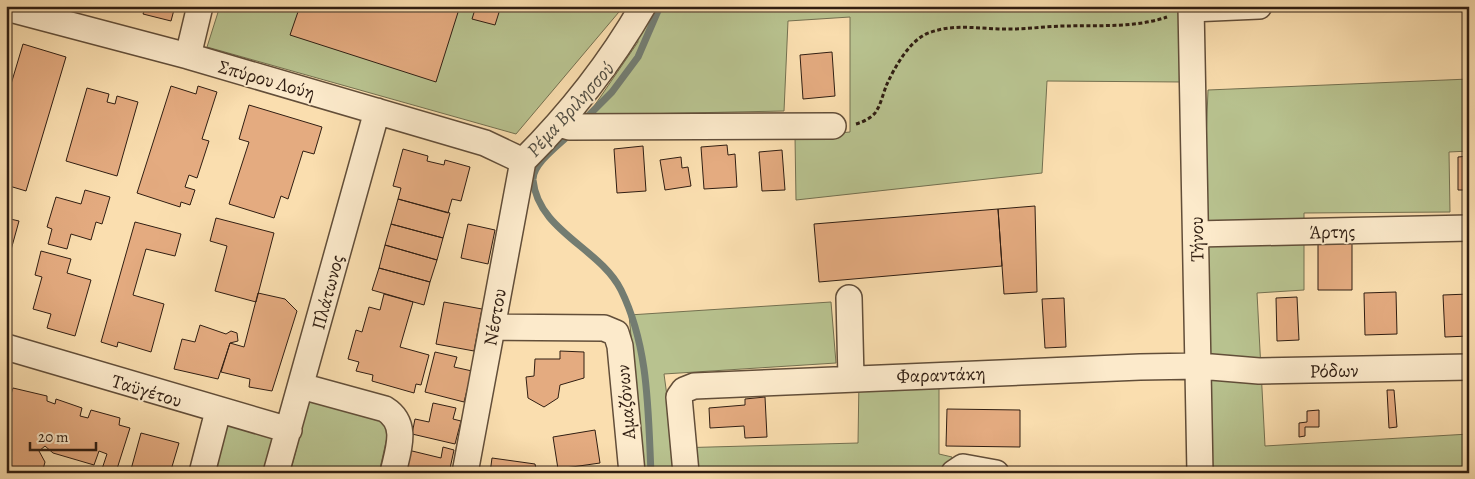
<svg xmlns="http://www.w3.org/2000/svg" width="1475" height="479" viewBox="0 0 1475 479" font-family="Alegreya,serif">
<style>
.green{fill:#b8c28f;stroke:#747050}
.lines{fill:none;stroke-linecap:round;stroke-linejoin:round}
.stream{stroke:#737c71;stroke-width:7}
.building{fill:#e4ab80;stroke:#301e12}
.minor-casing{stroke:#624e39;stroke-width:28}
.path{stroke:#301e12;stroke-width:3;stroke-dasharray:4 2.5;stroke-linecap:butt}
.minor{stroke:#fceacb;stroke-width:25}
.labels{text-anchor:middle;stroke-width:4;stroke-linejoin:round;paint-order:stroke}
.street-label{font-size:19px;fill:#301e12;stroke:#fceacb}
.water-label{font-size:20px;font-style:italic;fill:#514d42;stroke:#fceacb}
</style>
<rect width="100%" height="100%" fill="#fadeaf"/>
<filter id="stains"><feTurbulence type="fractalNoise" baseFrequency=".004" numOctaves="4"/><feColorMatrix values="0 0 0 0 .2 0 0 0 0 .09 0 0 0 0 .02 0 0 0 .5 -.17"/></filter>
<radialGradient id="worn" r=".72"><stop offset=".6" stop-color="#630" stop-opacity="0"/><stop offset="1" stop-color="#630" stop-opacity=".3"/></radialGradient>
<path class="green" d="M220,6H624L516,134L207,47Z
M651,6H1181L1183,82L1047,81L1042,173L796,200L795,137L850,132V17L788,21L784,111L588,115L638,42L637,26Z
M1469,79V151L1449,152L1450,212L1304,213V290L1257,293L1265,446L1469,434V473H1208L1203,219L1208,90Z
M831,302L836,363L664,374L674,448L858,443L859,378L939,379V454L952,457L947,473H644L629,315Z
M310,397L391,419L379,473H290Z
M222,423L274,436L264,473L208,471Z"/>
<g class="lines">
<path class="stream" d="M583,121L612,92L638,57L660,6
M570,134C560,144 532,164 533,180C538,231 600,248 621,290C649,347 648,411 651,473"/>
</g>
<path class="building" d="M146,6H175L171,21L143,14Z
M300,6H460L436,82L290,35Z
M476,6H501L495,25L472,19Z
M23,44L66,57L26,191L6,185V101Z
M832,52L835,96L803,99L800,55Z
M171,86L196,94L198,86L217,92L202,139L209,141L197,178L189,175L185,187L195,190L190,205L181,202L180,207L137,193Z
M87,88L109,94L107,102L115,104L117,96L138,102L117,176L66,161Z
M249,105L322,127L314,154L303,151L288,199L281,196L274,218L229,204L249,142L239,139Z
M727,145L728,155L735,154L737,187L704,189L701,147Z
M643,146L646,191L617,193L614,149Z
M403,149L428,156L427,161L444,165L445,160L470,167L461,201L452,199L448,213L398,199L401,188L393,186Z
M782,150L785,190L762,191L759,152Z
M1469,156V190H1458V157Z
M681,157L682,168L688,167L691,186L665,190L660,160Z
M85,190L110,197L102,224L96,222L91,240L71,234L67,249L48,244L52,229L47,227L56,197L81,204Z
M398,199L450,213L443,238L391,224Z
M1035,206L1037,292L1004,294L998,209Z
M998,209L1002,266L819,282L814,224Z
M6,218L19,221L6,268Z
M216,218L274,233L256,302L215,291L227,246L210,241Z
M135,222L181,234L175,256L146,249L133,295L164,304L151,352L118,342L117,347L101,342Z
M391,224L443,238L437,260L385,245Z
M468,224L495,230L488,264L461,258Z
M1318,243H1352V290H1318Z
M385,245L437,260L430,282L379,268Z
M41,251L71,259L67,273L91,280L75,336L47,328L51,314L33,309L42,277L35,275Z
M379,268L430,282L424,305L372,290Z
M1396,292L1397,334L1365,335L1364,293Z
M258,293L285,299L297,311L272,391L249,387L250,379L221,372L230,343L244,347Z
M384,294L413,302L400,347L429,355L421,385L416,384L414,393L372,381L373,375L356,371L359,362L348,359L356,330L362,332L369,307L380,310Z
M1469,294V336L1445,337L1443,295Z
M1297,297L1299,340L1277,341L1276,298Z
M1064,298L1066,347L1045,348L1042,299Z
M444,302L482,309L474,351L436,344Z
M200,325L226,334L231,331L237,333L238,341L230,343L218,379L174,369L182,339L195,342Z
M560,351L584,352V378L560,385L558,398L544,407L528,398L526,377L534,376L535,359H560Z
M435,352L457,357L454,367L472,371L464,402L425,392Z
M13,388L47,396V401L55,404L56,399L82,408L80,416L88,418L91,410L120,418L119,425L130,428L116,472L102,469L107,454L99,451L94,465L53,453L45,446L39,451L45,462L42,473H6V410Z
M1387,390H1394L1397,427L1389,428Z
M765,397L767,437L745,438L744,426L710,428L709,408L745,405V399Z
M433,403L456,408L453,419L461,421L455,444L412,434L415,419L429,422Z
M947,409L1020,410V447L946,446Z
M1319,410V427H1305V436L1299,437V423L1307,422V411Z
M595,430L600,463L558,469L553,437Z
M141,433L179,443L171,470L166,469L165,473H130Z
M443,447L454,450L449,473H403L408,450L441,458Z
M492,458L535,464L537,473H490Z"/>
<g class="lines">
<defs>
<path id="minor" d="M1191,6L1200,473
M6,8L188,56L485,143L523,161
M1191,9L1259,6
M188,56L200,6
M560,124L569,127L833,126
M523,161C571,113 609,65 643,6
M1196,234L1469,228
M849,298L851,378
M492,327L604,328L616,333L620,346L632,473
M6,347L289,430
M301,386L385,409C409,424 398,450 393,473
M202,473L218,411
M276,473L377,111
M465,473L523,161
M686,473L679,397L684,390L694,386L1140,367L1199,366L1259,371L1469,367
M954,473L963,467L996,473"/>
</defs>
<use href="#minor" class="minor-casing"/>
<path class="path" d="M856,124C863,122 871,118 875,113C881,105 883,93 887,84C895,67 908,43 926,34C954,22 983,30 1012,29C1030,29 1048,26 1066,26C1100,25 1135,28 1167,17"/>
<use href="#minor" class="minor"/>
</g>
<g class="labels">
<g class="street-label">
<text transform="translate(267 79) rotate(16)" y="7">Σπύρου Λούη</text>
<text transform="translate(1332 231) rotate(-1)" y="7">Άρτης</text>
<text transform="translate(1196 239) rotate(-91)" y="7">Τήνου</text>
<text transform="translate(327 292) rotate(-75)" y="7">Πλάτωνος</text>
<text transform="translate(494 317) rotate(-80)" y="7">Νέστου</text>
<text transform="translate(1334 370) rotate(-1)" y="7">Ρόδων</text>
<text transform="translate(941 374) rotate(-2)" y="7">Φαραντάκη</text>
<text transform="translate(147 390) rotate(17)" y="7">Ταϋγέτου</text>
<text transform="translate(625 402) rotate(-95)" y="7">Αμαζόνων</text>
</g>
<g class="water-label">
<text transform="translate(570 109) rotate(-48)" y="7">Ρέμα Βριλησσού</text>
</g>
</g>
<rect width="1475" height="479" fill="none" stroke="#fadeaf" stroke-width="25"/>
<rect x="8" y="8" width="1460" height="464" fill="none" stroke="#301e12" stroke-width="2.5"/>
<rect x="12" y="12" width="1450" height="454" fill="none" stroke="#301e12"/>
<path d="M30 442v8h66v-8" fill="none" stroke="#301e12" stroke-width="2.5"/>
<text x="38" y="442" font-size="15" fill="#301e12" stroke="#fceacb" stroke-width="4" paint-order="stroke">20 m</text>
<rect width="100%" height="100%" filter="url(#stains)"/>
<rect width="100%" height="100%" fill="url(#worn)"/>
</svg>
